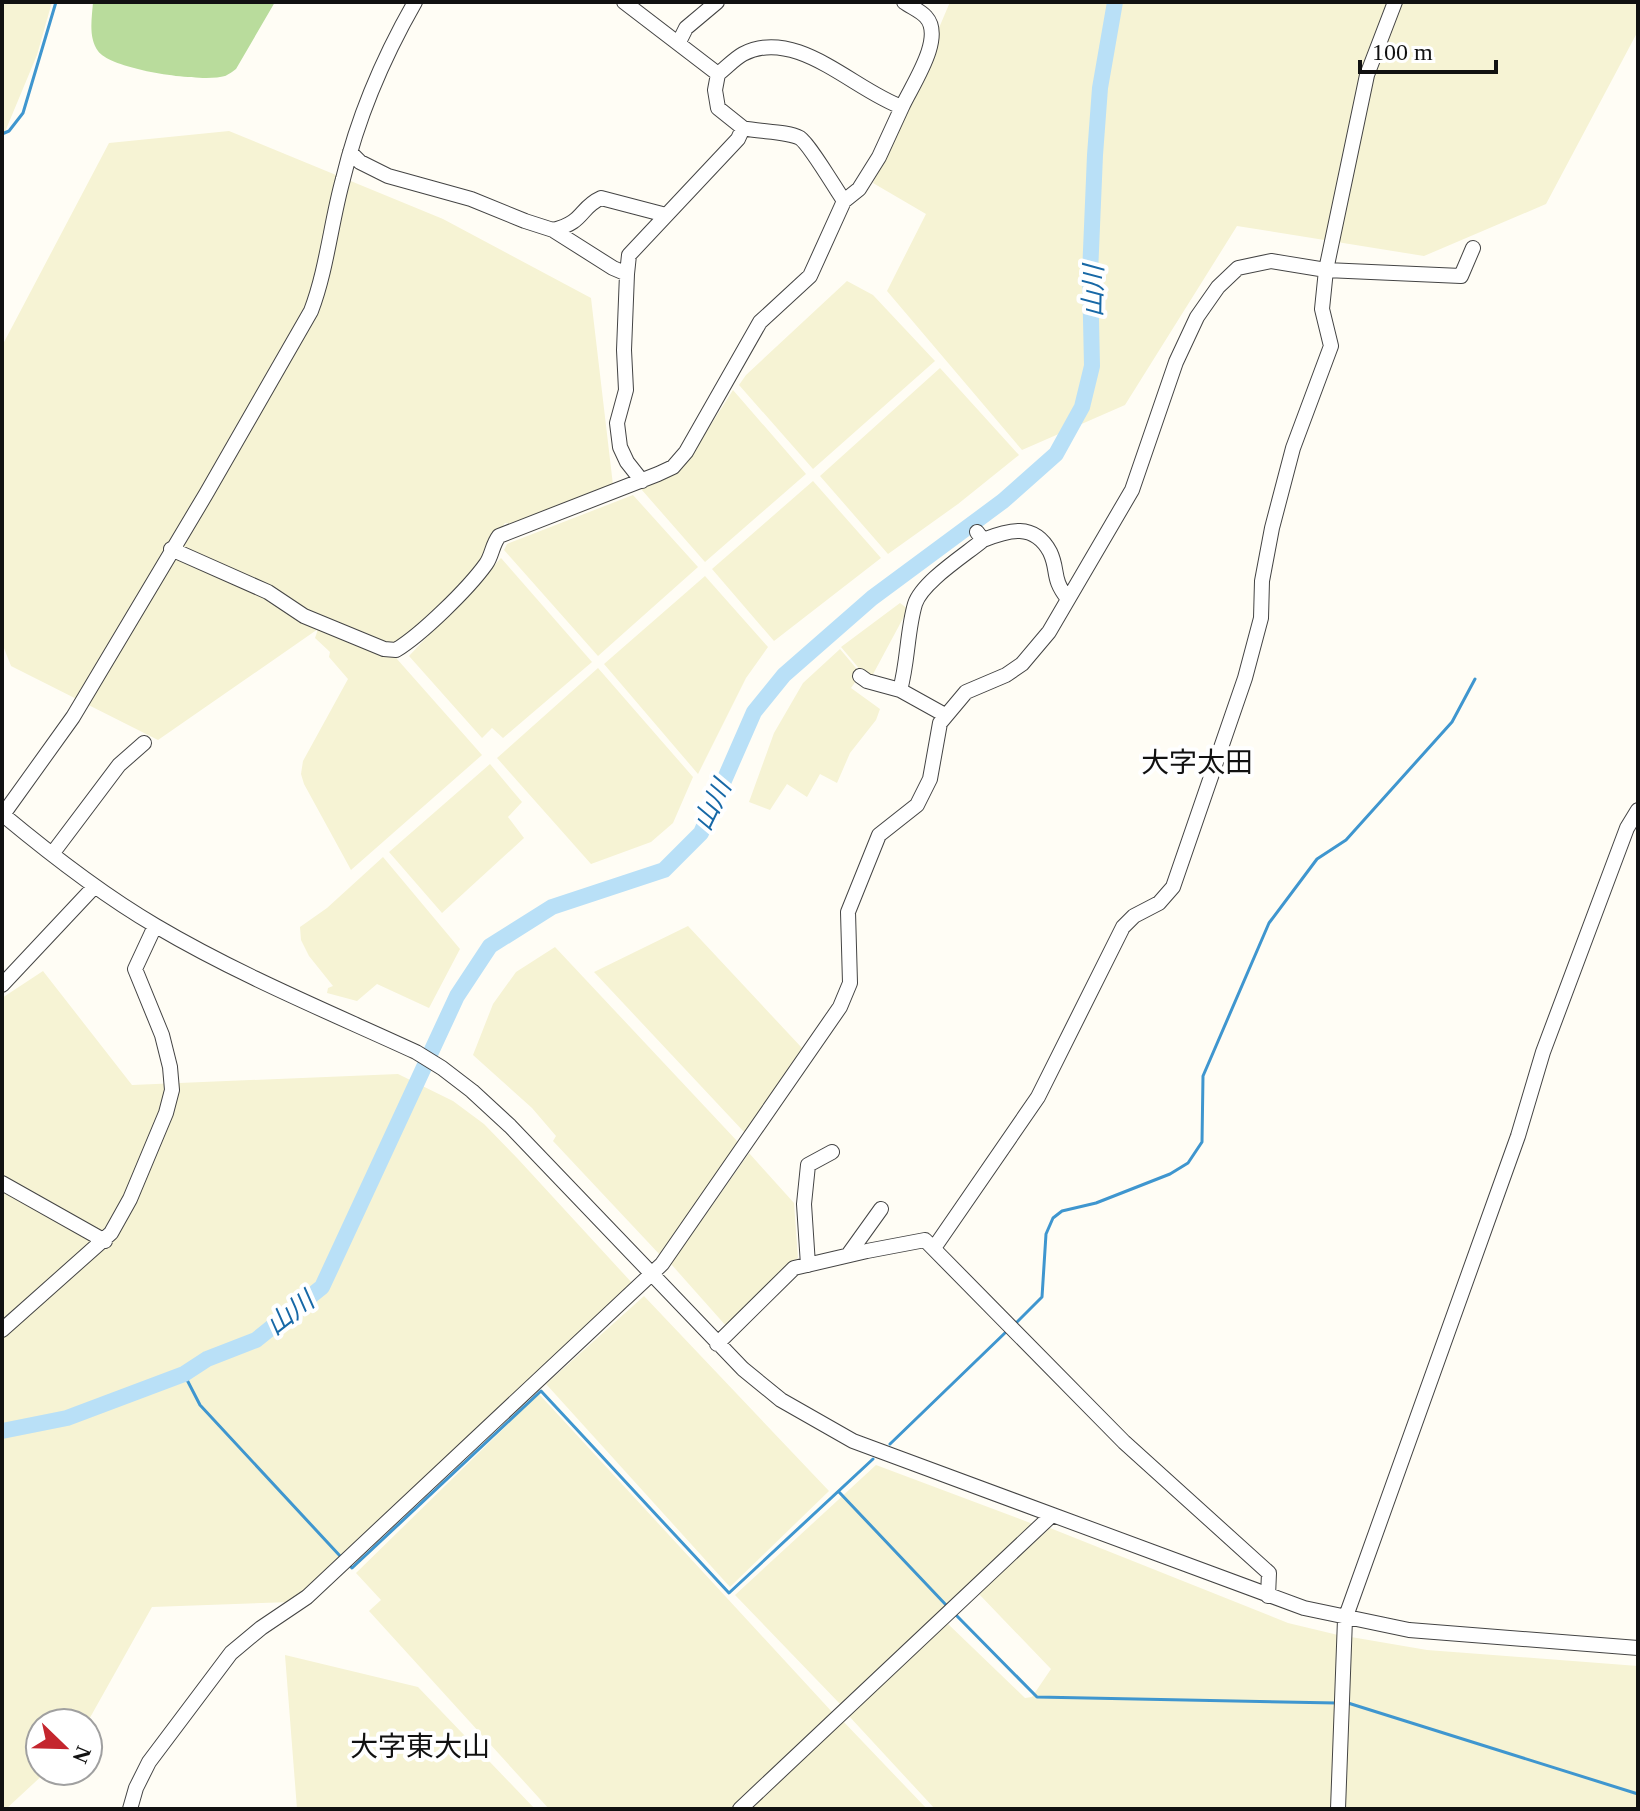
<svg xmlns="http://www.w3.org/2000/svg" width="1640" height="1811" viewBox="0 0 1640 1811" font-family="'Times New Roman','Noto Sans JP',serif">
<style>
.farmland{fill:#f6f3d4}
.forest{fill:#b9dc9c}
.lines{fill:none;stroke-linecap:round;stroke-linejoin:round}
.stream{stroke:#3f96cf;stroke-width:3}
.river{stroke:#b9e0f7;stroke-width:16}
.minor-casing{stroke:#444;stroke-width:16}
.minor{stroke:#fff;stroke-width:14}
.labels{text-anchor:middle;stroke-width:8;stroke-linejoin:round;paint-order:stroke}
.water-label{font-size:26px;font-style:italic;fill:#1768a6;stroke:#fff}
.quarter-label{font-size:28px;fill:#111;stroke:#fff}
</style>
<rect width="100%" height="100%" fill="#fffdf5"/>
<path class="farmland" d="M2,2H52L37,55L2,139Z
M950,2H1638V31L1546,204L1424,256L1237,226L1125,405L1022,450L887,291L926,214L873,183Z
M229,131L443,219L591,298L613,485L513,524L505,523L473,574L395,648L397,659L482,755L351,870L304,784L301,774L303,761L348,679L329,657L330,652L315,638L318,629L158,740L11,666L2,643V346L109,143Z
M847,281L873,295L935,361L813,469L739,385L746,375Z
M940,368L1019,455L958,504L888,554L820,476Z
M733,390L806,474L705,562L641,489L670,476L694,451Z
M813,481L881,558L774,641L712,569Z
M633,495L698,567L598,656L504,550L507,544Z
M501,558L592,662L503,738L492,728L482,738L409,656Z
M705,576L768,647L746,678L698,774L604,664Z
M900,603L908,609L871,678L862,672L841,647Z
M840,649L861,674L851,688L880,709L876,720L850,753L837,783L820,774L807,797L787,784L770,810L749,802L774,733L803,683Z
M598,668L693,777L673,823L651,842L591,864L497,758Z
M490,764L522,802L508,817L524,838L442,913L389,852Z
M383,857L460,949L429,1008L377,984L357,1001L327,993L328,988L333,986L309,956L301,940L300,927L327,908Z
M688,926L802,1048L745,1133L594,972Z
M555,947L738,1142L661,1256L553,1141L556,1136L532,1108L473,1055L493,1004L516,972Z
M43,971L132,1085L398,1074L453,1101L484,1124L518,1159L633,1284L291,1602L152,1607L87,1723H40V1771H47L6,1809H2V998Z
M749,1153L794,1203L798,1258L727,1327L671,1264Z
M644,1296L829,1491L730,1587L546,1384Z
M539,1394L833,1713L731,1809H549L369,1611L381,1600L356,1573Z
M876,1465L1033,1524L841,1705L735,1595Z
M1050,1528L1288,1623L1338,1635L1333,1809H935L848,1715L946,1622L1025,1698L1032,1697L1051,1669L978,1593Z
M1351,1637L1427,1650L1638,1666V1809H1343Z
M285,1655L418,1687L535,1809H297Z
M841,1719L927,1809H748Z"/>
<path class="forest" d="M93,2H275L236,69C235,70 226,76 225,76C203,83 111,70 98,51C88,37 92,18 93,2Z"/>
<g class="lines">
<path class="stream" d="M2,134L9,131L23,113L56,2
M1016,1323L1042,1297L1046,1234L1053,1218L1062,1211L1096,1203L1170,1174L1188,1163L1202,1142L1203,1076L1269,923L1317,859L1346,840L1452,722L1475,679
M184,1374L200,1405L341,1557
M890,1444L1007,1331
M839,1492L947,1606
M349,1565L352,1568L541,1391L729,1593L873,1459
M955,1614L1037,1697L1336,1703
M1348,1703L1638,1794"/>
<path class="river" d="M2,1431L67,1418L184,1374L207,1359L256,1340L322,1287L457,996L490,946L552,907L664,870L701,833L754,712L784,675L872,598L1003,501L1056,454L1082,407L1092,366L1090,274L1095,155L1100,88L1115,2"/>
<defs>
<path id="minor" d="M624,2L718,74
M679,42L686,28L717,2
M743,128C759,132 787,131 800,138C810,145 835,188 844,201
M350,152L360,162L388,176L471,199L525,221L553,230L613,268L627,274L624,350L626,390L617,423L620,447L627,462L642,481
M553,230C585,222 579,208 601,198L666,215
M627,274L629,255L738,139L743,128L718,108L715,90L718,74C726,68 734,59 743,54C796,26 855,91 902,107C912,85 945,38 926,17C921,11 911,7 904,2
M977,532L983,540C1008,530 1034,522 1050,552C1059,571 1051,578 1068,599
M171,549L268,592L304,616L384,649L396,650C422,634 468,589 486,564C492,556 492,545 499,536L658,474L673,467L686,452L760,322L810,276L844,201L859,189L879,157L902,107
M860,676L867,681L900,690L945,715
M900,690C908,662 907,631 915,604C922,582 965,555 983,540
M2,814C50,854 101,894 156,926C239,975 329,1012 416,1052L442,1068L472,1091L510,1126L743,1369L781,1400L853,1441L1304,1608L1409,1630L1638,1648
M2,816L73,717L206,494L311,311C327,269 331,222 343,179C358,116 383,58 415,2
M52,854L119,765L144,743
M2,985L95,886
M2,1183L105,1241
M934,1248L1038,1097L1123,927L1134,916L1159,903L1173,887L1245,678L1261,618L1262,581L1272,528L1293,448L1331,346L1322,309L1326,270L1367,75L1395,2
M848,1255L881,1209
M808,1265L804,1204L808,1165L832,1152
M2,1330L111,1233L130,1199L166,1113L172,1090L170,1067L162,1035L135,969L155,926
M717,1344L794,1268L867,1251L925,1240L1124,1442L1269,1573L1268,1596
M130,1809L136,1788L149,1762L231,1653L261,1628L307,1597L662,1264L840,1007L850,983L848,912L879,835L917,805L930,779L940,723L966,692L1006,675L1022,664L1049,632L1132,490L1176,362L1197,317L1218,287L1238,268L1271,261L1326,270L1461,276L1473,248
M740,1809L1052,1515
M1338,1809L1345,1619L1518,1136L1543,1052L1627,828L1638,810"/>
</defs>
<use href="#minor" class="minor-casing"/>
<use href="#minor" class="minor"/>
</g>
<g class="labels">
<g class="water-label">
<text transform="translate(1093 291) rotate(-89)" y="9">山川</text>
<text transform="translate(712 805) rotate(-64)" y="9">山川</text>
<text transform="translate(290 1313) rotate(-38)" y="9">山川</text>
</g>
<g class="quarter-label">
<text x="1197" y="772">大字太田</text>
<text x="420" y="1756">大字東大山</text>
</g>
</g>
<rect width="1640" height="1811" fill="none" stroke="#111111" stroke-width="8"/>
<g transform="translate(64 1747) rotate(113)"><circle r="38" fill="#ffffff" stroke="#a0a0a0" stroke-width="2"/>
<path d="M0-6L14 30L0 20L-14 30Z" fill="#c4262e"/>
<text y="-12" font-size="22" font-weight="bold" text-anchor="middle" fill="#111111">N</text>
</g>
<path d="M1360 60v12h136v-12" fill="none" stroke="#111111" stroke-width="4"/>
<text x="1372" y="60" font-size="24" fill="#111111" stroke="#ffffff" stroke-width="6" paint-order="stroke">100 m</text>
</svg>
